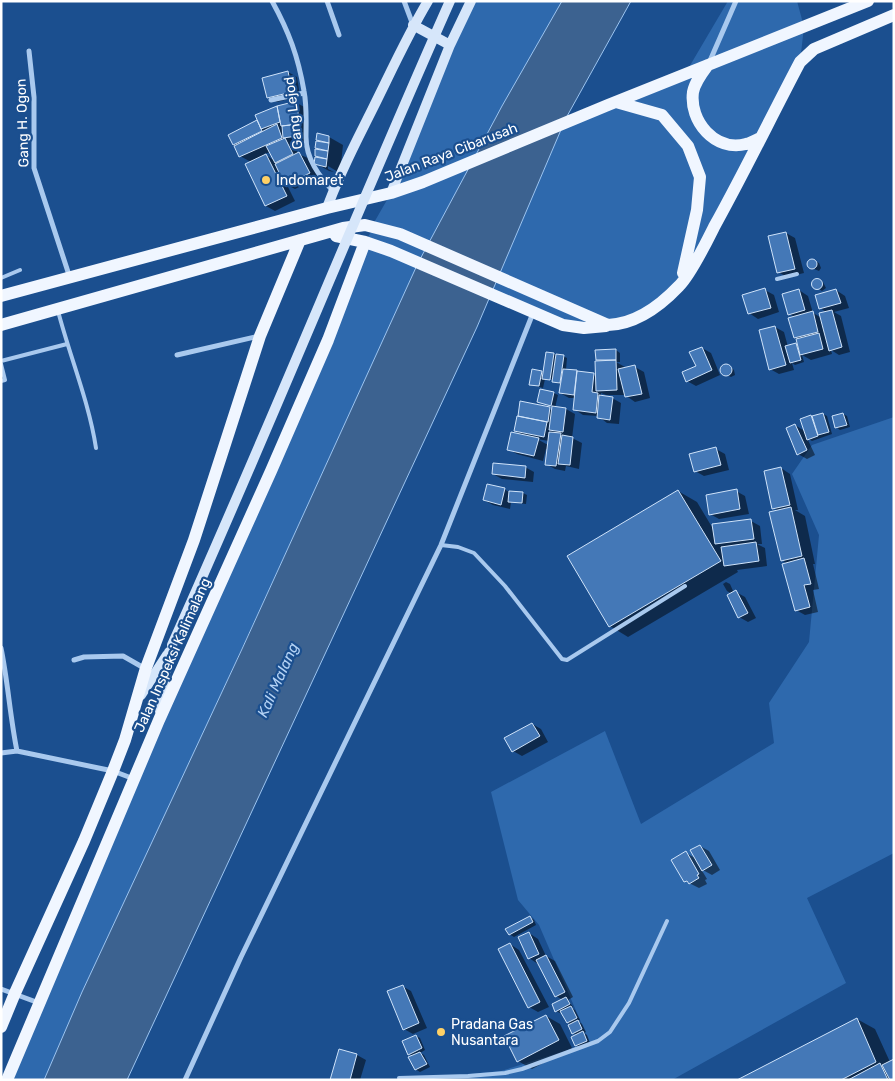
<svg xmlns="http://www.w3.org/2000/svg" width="895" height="1081" viewBox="0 0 895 1081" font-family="Rubik,sans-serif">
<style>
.green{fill:#2e69ad}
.water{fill:#3c6290;stroke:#9cc4f0}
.shadow{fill:#0007;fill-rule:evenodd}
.building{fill:#4478b7;stroke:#cfe3fa}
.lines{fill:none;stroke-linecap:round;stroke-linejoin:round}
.service{stroke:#a9c9ee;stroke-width:4}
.minor{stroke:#a9c9ee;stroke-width:5}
.secondary{stroke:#d6e6fa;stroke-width:10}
.primary{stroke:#f0f6ff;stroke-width:12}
.secondary-bridge{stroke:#d6e6fa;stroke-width:10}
.poi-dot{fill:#ffd166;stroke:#1b4f8f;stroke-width:2}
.labels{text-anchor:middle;stroke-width:4.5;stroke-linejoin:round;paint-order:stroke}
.street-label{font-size:14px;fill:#fff;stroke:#1b4f8f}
.poi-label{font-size:14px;fill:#fff;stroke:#1b4f8f;text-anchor:start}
.water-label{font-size:15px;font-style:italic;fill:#b5d3f5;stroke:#1b4f8f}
</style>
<rect width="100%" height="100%" fill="#1b4f8f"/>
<path class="green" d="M471,1H562L474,159L685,74L728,1H797L804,27L800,62L694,263L658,306L584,328L420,264L331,454L44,1080H7L365,242L374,227L372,226L391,193Z
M894,417V853L807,898L846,983L672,1080H405L501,1071L590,1043L539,925L518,900L491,792L605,731L641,824L774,743L769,703L809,642L819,535L792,474L812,445Z"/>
<path class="water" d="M562,1H631L566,118L477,327L127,1080H44L82,992L242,649L418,263L502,106Z"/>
<path class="shadow" d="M288,72L297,77L300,96L277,102L268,97Z
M297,103L306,108V141L293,142L298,154L308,158L318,178L295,189L287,185L295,201L275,211L266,206L251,162L240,156L237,146L234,145L230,136L258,120L256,115L278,107ZM270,152L275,161L264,154Z
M318,135L329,137L343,145L340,173L328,166V169L334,172L329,171L315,163Z
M786,233L795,238L804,273L787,277L778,272Z
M810,261H815L819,263L821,268L819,271L812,268L809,263Z
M815,280L823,282L826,288L822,291L813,285Z
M765,290L774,295L779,312L758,319L749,313Z
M799,290L808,296L813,313L822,318L826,312L820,308L836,290L845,296L849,308L834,312L841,316L850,352L839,355L831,350L832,354L811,360L802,355L804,362L795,365L792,363L794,370L779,374L770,369L775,327L784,332L788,347L796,344L799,346L797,339L795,337V317L789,314Z
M702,348L711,353L720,375L696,386L687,381L698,367Z
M616,350L620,353V362H616L625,367V369L635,367L644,372L650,398L635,402L625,395H606L601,393V396L612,398L621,403L619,424L607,423L598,416L583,415L574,409L575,398H569L560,393L562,384L557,383L546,376L544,378L549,380L545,379L543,388L531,384L541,372L544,374L547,353L563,356L567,358L566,370L597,376L601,362L597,360ZM577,378L576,392L573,391Z
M724,365H728L734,370L735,375L731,377L722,373V367Z
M554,393L558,395L555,408L566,409L575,414L572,438L582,443L579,469L566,466L565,471L555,469L546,464L548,449H546L543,461L517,454L508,449L523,435L515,431L521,403L552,410L553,406L538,402ZM537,439L549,441L548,445Z
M823,414L827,416L832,434L812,441L807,438L815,455L807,459L798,454L795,425L806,432L802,420Z
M843,414L847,416L850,427L840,430L836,427Z
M716,449L725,454L729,470L704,476L695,471Z
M525,467L534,472L533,482L502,479L493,474Z
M781,468L790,474L798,510H795L805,516L815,564H813L819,589L813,590L818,612L805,615L796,610L787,564L782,560L779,511L773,508Z
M504,489L509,492L523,493L527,495L526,504L511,502L510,509L493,505L484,500Z
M678,491L697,502L715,532L751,521L760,526L762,544H757L765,548L767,566L737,570L738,572L628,637L610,626Z
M736,491L745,496L749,514L719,519L710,514Z
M726,582L730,584L734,593L736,592L745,597L756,618L748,622L739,617L732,594L727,591L723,584Z
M532,724L541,729L548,742L522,756L513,751Z
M700,846L709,851L720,870L712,875L701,869L707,879L705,880L707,884L699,888L685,881L686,853L697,859Z
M530,917L534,920L536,925L514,937L509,934Z
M529,933L538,939L546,956L555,961L573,997L568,1000L573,1007L571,1008L575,1010L580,1020L578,1021L582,1024L586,1032L583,1033L587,1035L590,1043L580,1047L576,1045L577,1035L573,1033L571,1025L567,1022L562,1012L560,1013L556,1011L563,1000L556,996L539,963L538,964L529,958Z
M510,944L519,950L549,1007L538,1012L529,1007Z
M402,986L411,991L427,1028L413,1034L404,1029Z
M546,1016L560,1024L572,1048L532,1069L518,1061Z
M857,1019L875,1029L890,1062L894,1080H740Z
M416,1036L420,1038L425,1050L420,1053L424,1055L430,1067L420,1072L415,1069L414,1056L409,1054Z
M340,1050L357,1055L366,1060L360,1080H331Z"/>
<path class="building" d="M288,71L292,92L267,98L262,78Z
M297,101L299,124L281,126L277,106Z
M277,106L280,122L261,129L255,115Z
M257,120L262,131L233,145L228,135Z
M277,124L282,138L239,157L234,146Z
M299,124L297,136L283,138L282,126Z
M317,133L329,136V143L316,140Z
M285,138L293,154L275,163L266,146Z
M316,141L329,143L328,151L315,148Z
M315,149L328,151L327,159L315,156Z
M299,152L310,173L285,185L275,164Z
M266,154L287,196L265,206L245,164Z
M315,157L327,159L326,167L314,164Z
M786,232L795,269L777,273L768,236Z
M807 264a5 5 0 1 1 10 0a5 5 0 1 1-10 0Z
M811.5 284a5.5 5.5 0 1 1 11 0a5.5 5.5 0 1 1-11 0Z
M765,288L771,308L748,314L742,295Z
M799,289L805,310L788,315L782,294Z
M836,289L841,303L819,309L815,295Z
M832,310L842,347L829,351L819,313Z
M813,311L818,332L794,338L788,318Z
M775,326L786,365L769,370L759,330Z
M819,333L823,349L800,355L796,339Z
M796,343L801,360L790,363L785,346Z
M702,347L712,370L686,382L682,372L696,366L689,352Z
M616,349V360H596L595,350Z
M546,352L554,353L550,380L542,379Z
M556,354L564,355L560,383L552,382Z
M616,360L617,390L596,391L595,361Z
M720 370a6 6 0 1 1 12 0a6 6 0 1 1-12 0Z
M635,365L642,394L625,397L618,369Z
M532,369L542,371L539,386L529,385Z
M563,369L577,370L574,395L559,393Z
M577,371L594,373L592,392L598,393L596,413L573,410Z
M540,389L554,392L551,406L537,402Z
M599,395L613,397L610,420L597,418Z
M520,401L550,407L548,422L518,416Z
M552,406L566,408L563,432L549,430Z
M823,413L829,432L818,435L812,416Z
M843,413L847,425L835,428L832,416Z
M811,415L818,436L807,440L800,419Z
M517,416L547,422L544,437L514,431Z
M795,424L807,450L797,455L786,428Z
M511,432L539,438L534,456L507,450Z
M549,432L561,433L556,466L545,465Z
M562,435L573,437L570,465L558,464Z
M716,447L721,465L694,472L689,454Z
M493,463L526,466L525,478L492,474Z
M781,467L790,505L772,509L764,471Z
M487,484L505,488L501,505L483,500Z
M737,489L740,509L709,515L706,495Z
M678,490L721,561L609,627L567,556Z
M509,491L523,492L522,503L508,502Z
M791,507L802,556L781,561L769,512Z
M751,519L754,539L715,544L712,524Z
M756,542L759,561L724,566L721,547Z
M804,558L811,584L804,585L810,607L795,611L782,564Z
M736,590L748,613L738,618L727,595Z
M532,723L540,736L512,752L504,738Z
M700,845L712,865L702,871L690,850Z
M686,851L699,874L697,875L699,878L689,884L687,881L684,882L671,860Z
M530,916L533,922L509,935L505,929Z
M529,932L539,954L528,959L518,937Z
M510,943L540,1002L528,1008L498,949Z
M546,955L565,992L555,997L536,960Z
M403,985L419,1023L403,1030L387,991Z
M566,997L570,1004L555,1012L552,1004Z
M571,1006L577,1018L567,1023L560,1011Z
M546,1015L559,1040L517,1062L504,1036Z
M857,1018L876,1062L841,1080H737Z
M578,1020L582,1029L572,1034L568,1025Z
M583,1031L587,1041L575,1046L571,1037Z
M416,1035L422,1048L408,1055L402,1041Z
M339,1049L357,1054L350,1080H330Z
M420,1052L427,1064L415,1070L408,1057Z
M894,1059V1080H890L882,1065Z
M880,1063L888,1080H848Z"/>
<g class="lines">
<path class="service" d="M1,278L20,270
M777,279L797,274
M58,311C70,357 89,402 96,448
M1,361L67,344
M1,364L5,380L1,381
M441,545L458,547L474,553L505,586L562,659L567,660L685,586
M399,1078L468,1076L505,1073L522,1069L598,1041L610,1032L629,1003L667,921"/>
<path class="minor" d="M272,1C289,32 298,56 304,91C307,106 306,122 306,137C306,159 319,176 333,191
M327,1L339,35
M404,1L413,25
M29,51L34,97V168L70,278
M709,63L736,1
M271,100L304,93
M177,355L259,336
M1,648C8,682 10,717 17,751
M74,660L84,657L123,656L144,668
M1,753L17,751L113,771L134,779
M1,989L39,1003
M185,1080L241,957L441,545L533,313"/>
<path class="secondary" d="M413,25L450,45
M391,193L450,45L471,1
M327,208C339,174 356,142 372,110C390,74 407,36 428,1
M141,695L167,655
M160,711L169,652"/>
<path class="primary" d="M708,65C702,73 695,82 693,92C689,121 715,152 746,144C751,143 756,140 760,138
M616,102L662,115L688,146L700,177L697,210L683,273
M336,236L365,242L391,251L563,325L584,328L606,326
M1,296L327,208L391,193L423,182L608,105L868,1
M1,325L343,228L365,225L400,234L608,325C636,324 660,306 679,286C691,274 706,243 714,227C744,173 771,117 800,62L814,49L894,15
M1,1027L15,993L84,841L113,771L125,740L146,668L194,540L260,336L300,240
M7,1080L159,720L271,471L328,340L365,242"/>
<path class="secondary-bridge" d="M172,645C268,432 355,215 450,1"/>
</g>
<g class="poi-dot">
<circle cx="266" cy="180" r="5"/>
<circle cx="441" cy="1032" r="5"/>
</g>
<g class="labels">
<g class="street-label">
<text transform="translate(293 113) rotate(-97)" y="5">Gang Lejod</text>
<text transform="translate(22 123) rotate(-92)" y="5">Gang H. Ogon</text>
<text transform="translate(451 152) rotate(-21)" y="5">Jalan Raya Cibarusah</text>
<text transform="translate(172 655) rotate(-66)" y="5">Jalan Inspeksi Kalimalang</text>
</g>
<g class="poi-label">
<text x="276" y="185">Indomaret</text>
<text x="451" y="1029">Pradana Gas<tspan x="451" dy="16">Nusantara</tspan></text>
</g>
<g class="water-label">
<text transform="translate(278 680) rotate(-66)" y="5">Kali Malang</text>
</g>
</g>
<rect width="895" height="1081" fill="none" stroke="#ffffff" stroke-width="5"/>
</svg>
